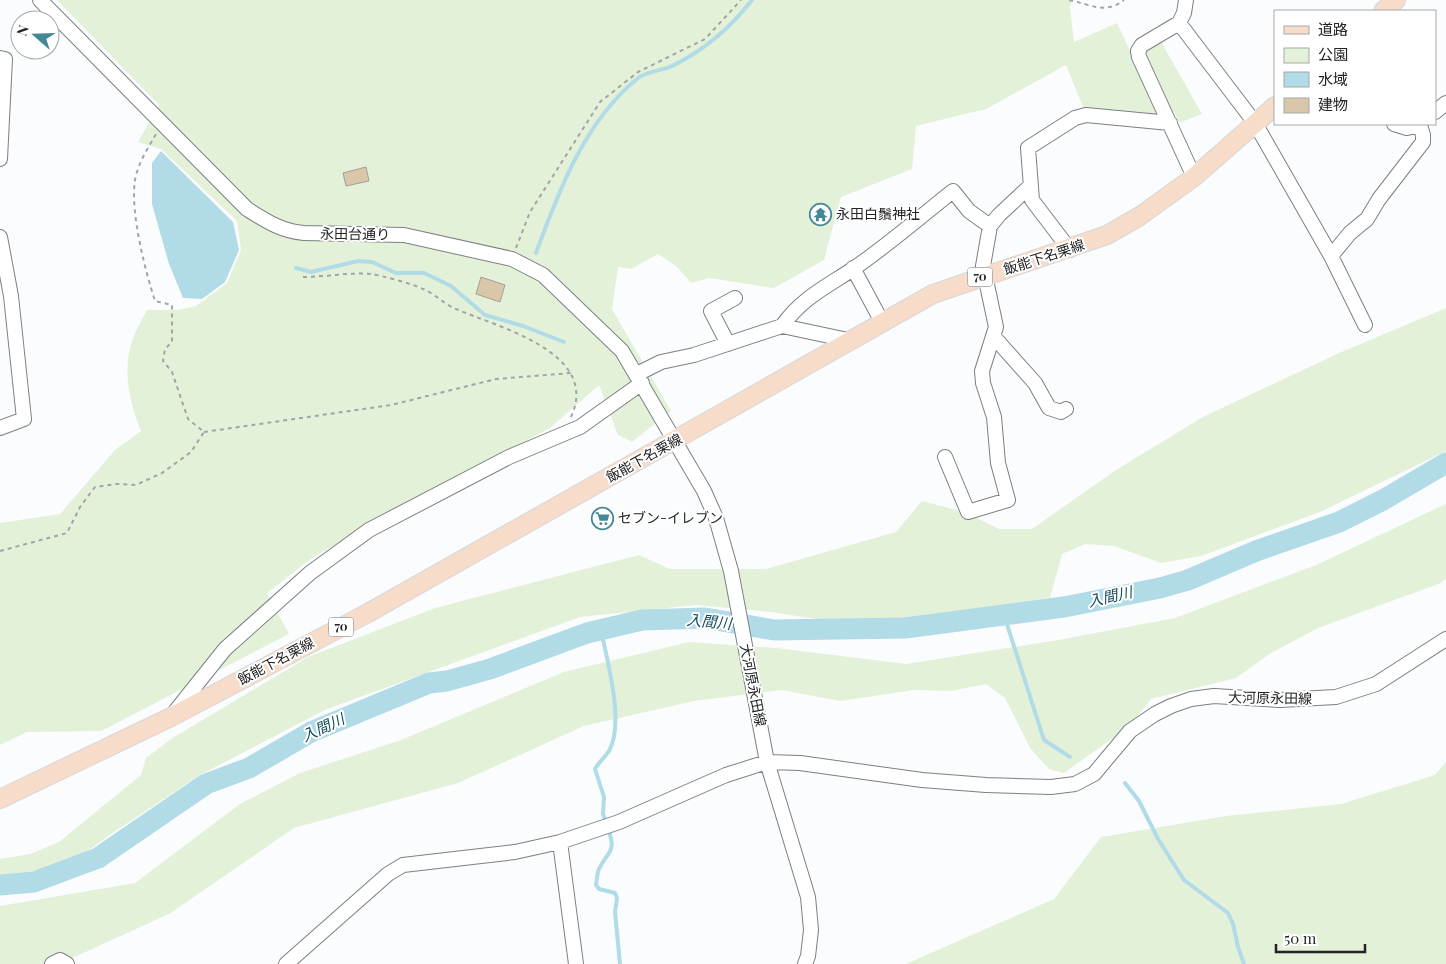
<svg xmlns="http://www.w3.org/2000/svg" width="1446" height="964" viewBox="0 0 1446 964" font-family="'Playfair Display','Noto Sans JP',serif">
<style>
.green{fill:#e4f1d9}
.water{fill:#b1dbe7}
.lines{fill:none;stroke-linecap:round;stroke-linejoin:round}
.stream{stroke:#b1dbe7;stroke-width:4}
.river{stroke:#b1dbe7;stroke-width:21}
.building{fill:#dac6a8;stroke:#a49f99}
.minor-casing{stroke:#7c7f85;stroke-width:16}
.major-casing{stroke:#d7d7d8;stroke-width:20}
.path{stroke:#a2a4a6;stroke-width:2;stroke-dasharray:4 4;stroke-linecap:butt}
.minor{stroke:#fff;stroke-width:14}
.major{stroke:#f7dcca;stroke-width:18}
.labels{text-anchor:middle;stroke-width:4;stroke-linejoin:round;paint-order:stroke}
.shield{fill:#fff;stroke:#646566;stroke-width:1}
.shield-label{font-size:12px;font-weight:bold;fill:#212325}
.poi-label{font-size:14px;fill:#212325;stroke:#fff;text-anchor:start}
.street-label{font-size:14px;fill:#212325;stroke:#fff}
.water-label{font-size:15px;font-style:italic;fill:#124b59;stroke:#fff}
</style>
<rect width="100%" height="100%" fill="#fafcfe"/>
<path class="green" d="M57,0H1073L1070,7L1074,42L1117,23L1133,57L1160,40L1202,114L1179,123L1174,112L1160,119L1085,112L1066,65L986,109L916,126L912,169L841,197L824,260L774,288L709,278L691,283L677,267L658,254L631,269L618,267L612,309L671,411L632,442L618,435L599,385L550,428L408,502L312,558L267,593L289,634L101,731L27,732L0,745V523L60,514L115,450L141,431C130,405 122,370 132,342C135,331 142,320 147,310H177L196,306L227,283L241,250L237,221L161,149L138,142L159,105Z
M1446,308V451L1320,512L1201,556L1161,563L1114,546L1085,544L1062,554L1050,598L889,623L816,619L771,612L696,605L580,617L327,709L200,775L111,834L73,862L0,878V859L30,854L59,842L141,775L146,758L174,737L308,657L435,608L639,555L670,569H766L896,532L922,501L965,512L999,529H1032L1116,470L1203,417L1339,353Z
M1446,504V578L1441,583L1318,628L1271,653L1236,678L1151,699L1131,725L1064,773L1049,769L1030,748L1005,698L986,684L951,691L914,690L840,701L782,690L694,701L584,726L458,783L294,828L169,914L59,964H0V906L135,883L240,804L300,773L401,740L564,672L689,642L776,648L906,664L1058,640L1175,618L1316,565Z
M1446,762V964H906L1054,899L1101,837L1226,816L1341,804L1435,775Z"/>
<path class="water" d="M161,151L233,222L239,250L225,282L202,299L183,298L169,264L152,204V163Z"/>
<g class="lines">
<path class="stream" d="M536,253C559,190 585,121 638,78C647,71 663,71 674,65C704,50 731,27 752,0
M296,268L311,272L358,261L372,262L396,273H424L451,286L485,315L523,326L564,342
M1004,615L1044,740L1070,757
M601,630C607,660 625,723 609,751C605,757 599,762 595,769L604,797L603,814L606,822
M1125,783L1139,801L1158,839L1184,880L1228,913L1233,924L1238,947L1244,964
M608,829C617,853 608,850 599,869C597,873 597,880 596,885L599,889L615,893L617,898L615,912L620,964"/>
<path class="river" d="M0,885L34,882L98,858L206,784L249,768L311,732L429,683L447,681L490,669L587,633L642,620L705,618L774,630L905,628L1064,607L1160,588L1188,580L1256,551L1339,522L1383,500L1446,463"/>
</g>
<path class="building" d="M366,167L369,181L346,186L343,173Z
M481,277L505,285L500,302L476,294Z"/>
<g class="lines">
<defs>
<path id="minor" d="M40,0L247,209C266,221 281,231 304,233L404,235L512,259L543,275L622,351L704,491L716,518L731,571L767,762L808,897L811,930L808,956L805,964
M1179,23L1184,13L1186,0
M0,58L5,59L0,159
M1435,112L1446,103
M1194,177L1139,57L1138,51L1142,45L1179,23L1255,123L1331,256L1365,325
M0,237L11,296L24,419L0,428
M1070,250L1032,200L1028,148L1075,118L1086,115L1170,123
M1331,256L1350,233L1367,219L1379,199L1423,142V135L1420,125L1407,128L1394,124
M853,268L882,322
M782,326C802,298 826,287 853,269C888,245 920,217 953,191L969,211L990,226
M994,337L1035,383L1049,408L1061,412L1066,409
M728,344L711,311L735,298
M637,374L661,362L694,355L782,326L848,340
M945,457L968,512L1008,500L998,463L994,417L983,383L982,371L996,327L983,266L990,226L999,215L1030,186
M173,714L225,649L310,573L369,530L509,457L580,427L642,383
M560,842L576,964
M52,964L60,960L67,964
M286,964L388,874L403,865L515,852L560,842L619,822L726,775L767,762L800,763L922,780L986,785L1051,787L1075,784L1094,774L1130,731L1155,714L1171,706L1191,699L1214,696L1280,700L1336,697L1376,684L1446,639"/>
<path id="major" d="M1383,11L1396,0
M0,799L171,717L368,613L933,294L1107,235L1140,216L1194,177L1275,106"/>
</defs>
<use href="#minor" class="minor-casing"/>
<use href="#major" class="major-casing"/>
<path class="path" d="M1069,0C1090,4 1105,15 1124,0
M516,248L530,212L600,102L638,72L705,39L741,0
M303,277C326,277 350,272 372,274C382,276 414,284 423,289C435,294 444,304 456,309C497,327 601,352 571,417
M204,432L391,405L496,379L571,373
M0,551L67,533L80,507L95,487L117,484L136,485L162,473L191,452L204,432L188,419L172,372L163,361L165,349L172,342V305L155,301C145,270 130,212 135,180C138,163 148,148 156,134"/>
<use href="#minor" class="minor"/>
<use href="#major" class="major"/>
</g>
<defs>
<symbol id="temple-ring" viewBox="-11 -11 22 22"><circle r="9.5" fill="#fff" stroke="#438995" stroke-width="1.5"/><path d="M0-6L5-2H3V0L6.5 2.5H4V6H1.5V3h-3V6H-4V2.5H-6.5L-3 0V-2H-5Z" fill="#438995"/></symbol>
<symbol id="supermarket-ring" viewBox="-11 -11 22 22"><circle r="9.5" fill="#fff" stroke="#438995" stroke-width="1.5"/><path d="M-6-5.5h2.5l.6 2H6L4.5 2H-2.5L-4.4-4H-6ZM-1.5 3.2a1.3 1.3 0 1 0 .1 0ZM3 3.2a1.3 1.3 0 1 0 .1 0Z" fill="#438995"/></symbol>
</defs>
<g fill-rule="evenodd">
<use href="#temple-ring" x="808" y="202" width="25" height="25"/>
<use href="#supermarket-ring" x="590" y="506" width="25" height="25"/>
</g>
<g class="labels">
<g class="shield">
<rect x="967.5" y="267.5" width="25" height="19" rx="4"/>
<rect x="328.5" y="617.5" width="25" height="19" rx="4"/>
</g>
<g class="shield-label">
<text x="980" y="281">70</text>
<text x="341" y="631">70</text>
</g>
<g class="poi-label">
<text x="836" y="219">永田白鬚神社</text>
<text x="618" y="523">セブン-イレブン</text>
</g>
<g class="street-label">
<text transform="translate(355 234) rotate(1)" y="5">永田台通り</text>
<text transform="translate(1044 257) rotate(-18)" y="5">飯能下名栗線</text>
<text transform="translate(644 458) rotate(-29)" y="5">飯能下名栗線</text>
<text transform="translate(276 661) rotate(-28)" y="5">飯能下名栗線</text>
<text transform="translate(753 685) rotate(79)" y="5">大河原永田線</text>
<text transform="translate(1270 698) rotate(1)" y="5">大河原永田線</text>
</g>
<g class="water-label">
<text transform="translate(1110 597) rotate(-13)" y="5">入間川</text>
<text transform="translate(709 622) rotate(5)" y="5">入間川</text>
<text transform="translate(323 728) rotate(-25)" y="5">入間川</text>
</g>
</g>
<rect x="1274" y="10" width="162" height="115" fill="#ffffff" stroke="#a6a7a8"/>
<rect x="1284" y="26" width="25" height="8" fill="#f7dcca" stroke="#a6a7a8"/>
<text x="1318" y="35" font-size="15" fill="#212325">道路</text>
<rect x="1284" y="48" width="25" height="15" fill="#e4f1d9" stroke="#a6a7a8"/>
<text x="1318" y="60" font-size="15" fill="#212325">公園</text>
<rect x="1284" y="72" width="25" height="15" fill="#b1dbe7" stroke="#a6a7a8"/>
<text x="1318" y="85" font-size="15" fill="#212325">水域</text>
<rect x="1284" y="98" width="25" height="15" fill="#dac6a8" stroke="#a6a7a8"/>
<text x="1318" y="110" font-size="15" fill="#212325">建物</text>
<g transform="translate(35 35) rotate(290)"><circle r="24" fill="#ffffff" stroke="#a6a7a8"/>
<path d="M0-4L9 19L0 12L-9 19Z" fill="#438995"/>
<text y="-8" font-size="14" font-weight="bold" text-anchor="middle" fill="#212325">N</text>
</g>
<path d="M1276 944v8h89v-8" fill="none" stroke="#212325" stroke-width="2.5"/>
<text x="1284" y="944" font-size="15" fill="#212325" stroke="#ffffff" stroke-width="4" paint-order="stroke">50 m</text>
</svg>
